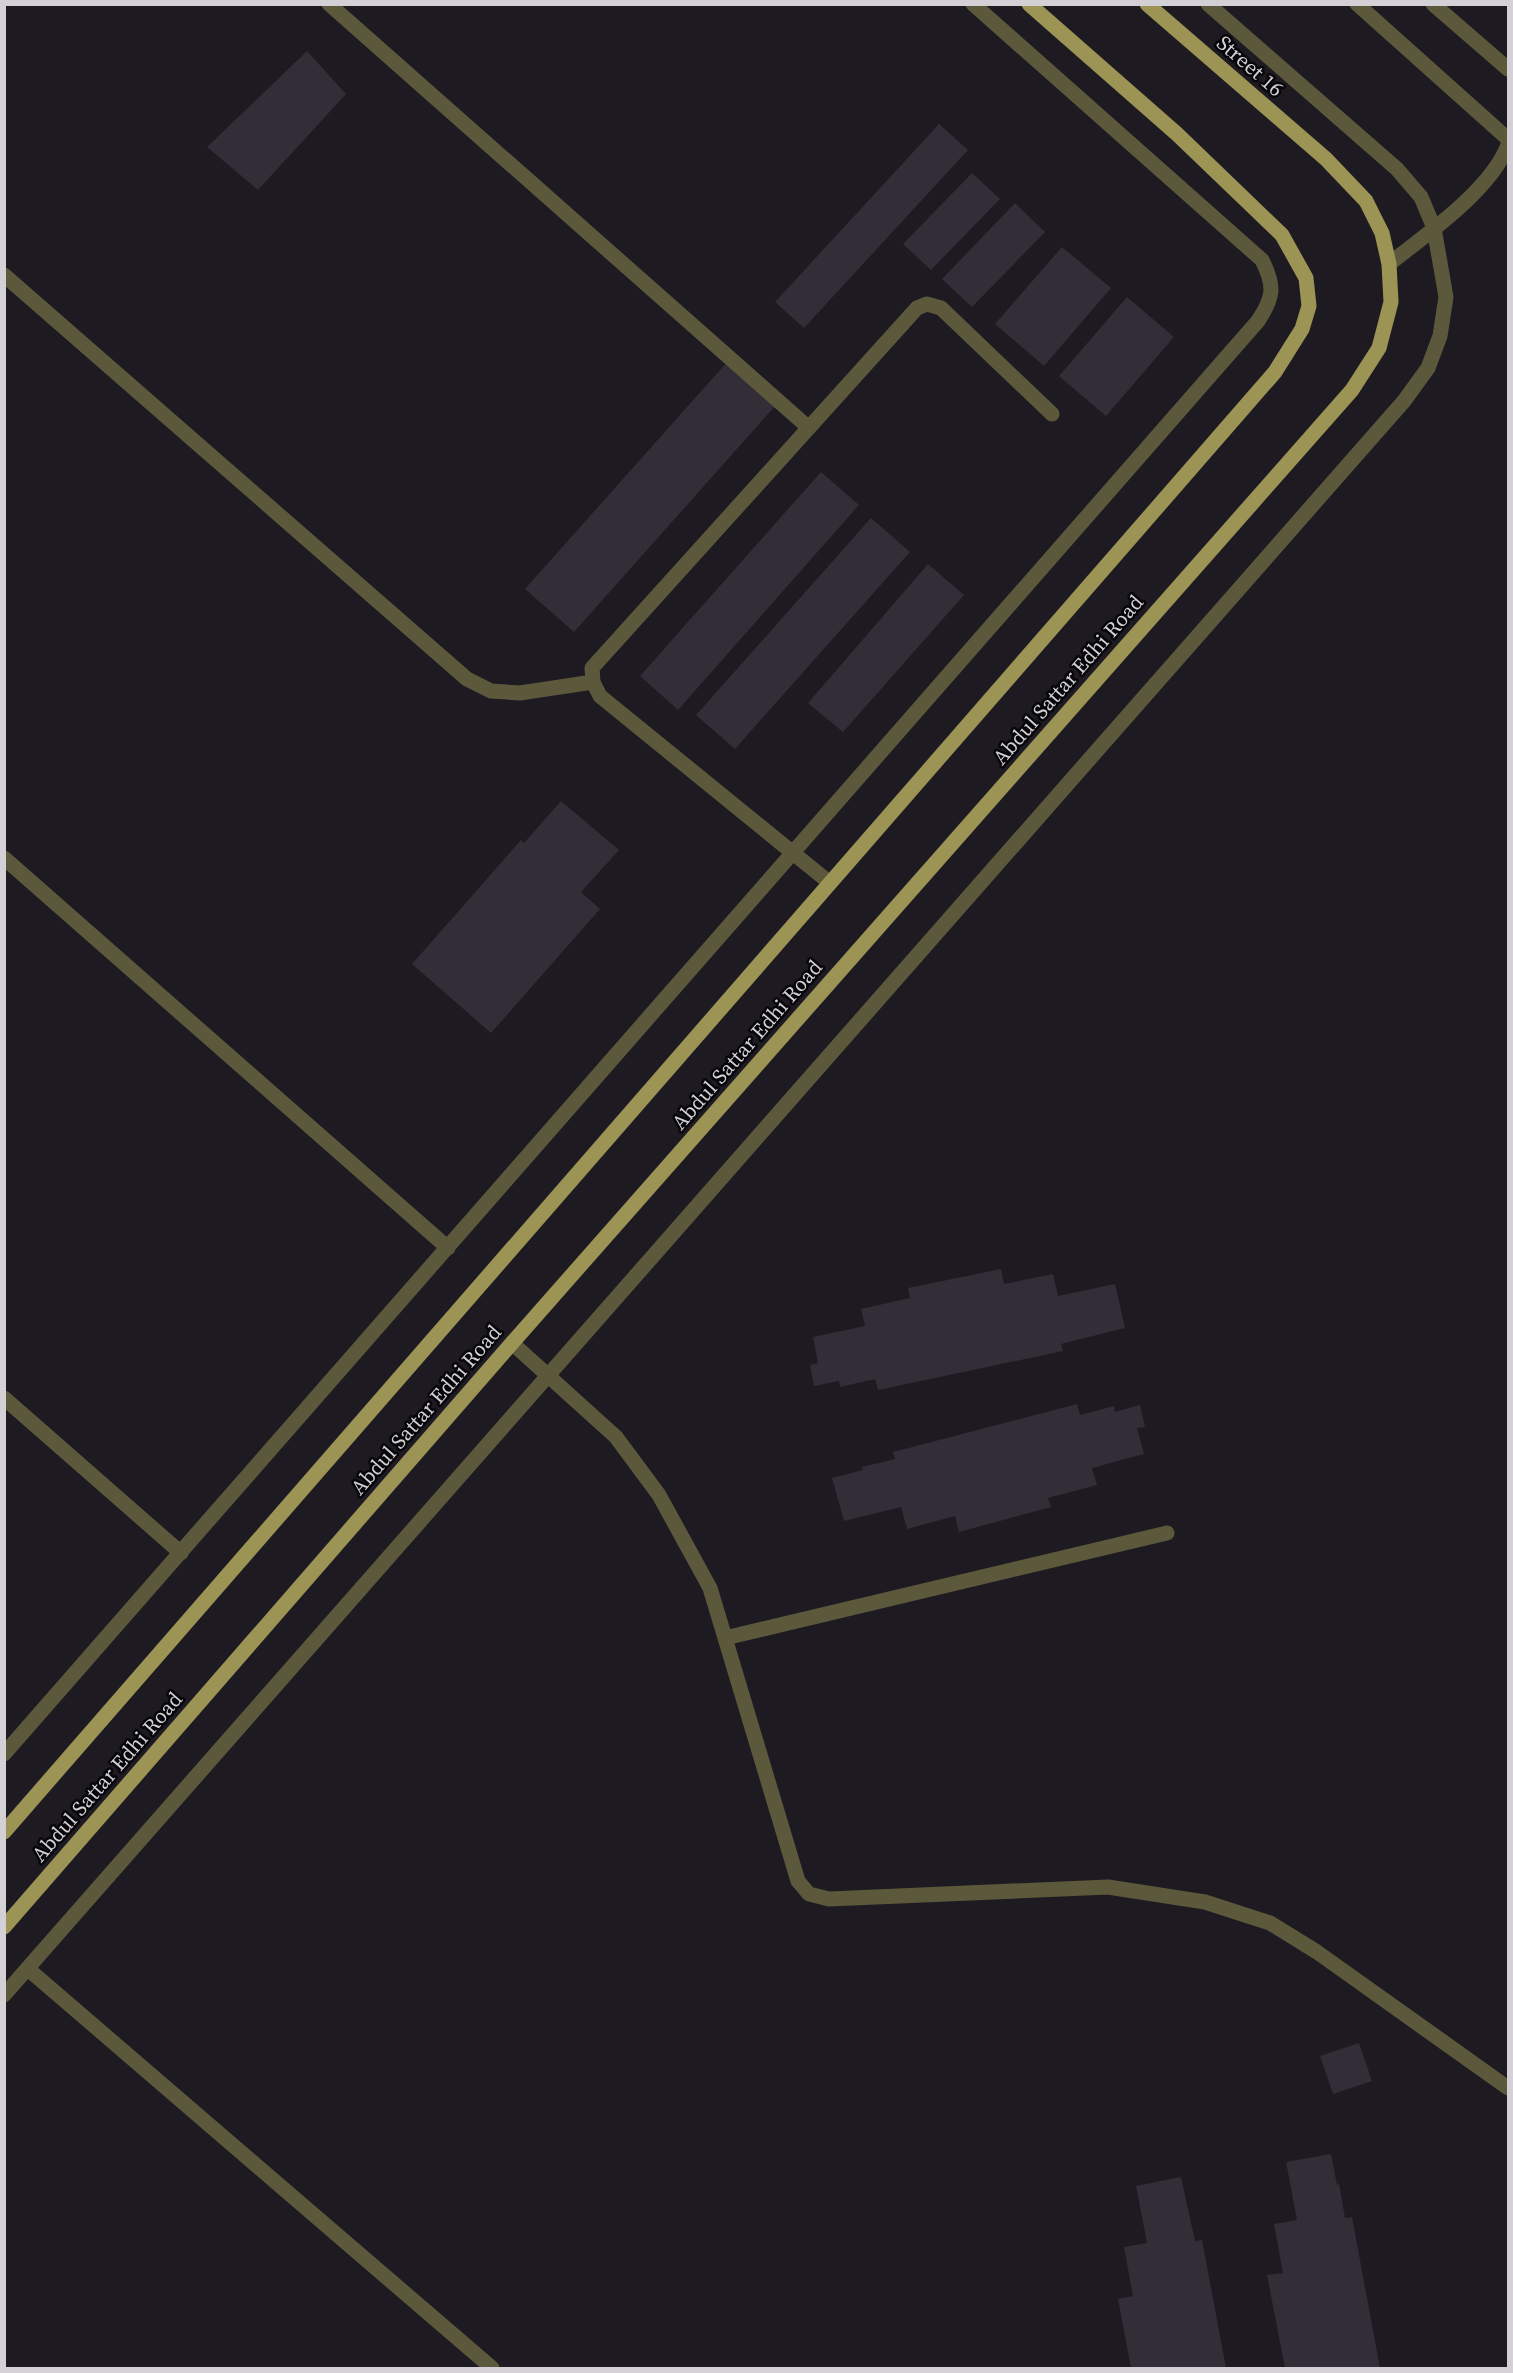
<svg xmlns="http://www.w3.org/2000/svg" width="1513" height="2373" viewBox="0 0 1513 2373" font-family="'Source Serif 4',serif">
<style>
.building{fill:#322d36}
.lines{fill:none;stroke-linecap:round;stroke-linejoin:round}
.lane{stroke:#5b583b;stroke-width:15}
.street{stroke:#5b583b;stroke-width:15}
.primary{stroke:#9c9455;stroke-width:15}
.labels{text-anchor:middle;stroke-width:5;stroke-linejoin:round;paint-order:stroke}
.street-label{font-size:21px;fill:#d3d0d6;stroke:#070609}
</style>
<rect width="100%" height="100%" fill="#1e1a22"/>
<path class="building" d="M307,51L346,94L258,190L207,147Z
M939,124L968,150L804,328L775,302Z
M972,173L1000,199L931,270L903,244Z
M1015,203L1045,232L972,307L942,279Z
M1062,247L1111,288L1044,366L995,324Z
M1127,297L1174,337L1106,416L1059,376Z
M728,361L777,404L574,632L525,589Z
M821,472L859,505L678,710L640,676Z
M871,518L910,552L735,749L696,715Z
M928,564L964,595L843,732L808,703Z
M561,801L619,850L581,892L600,909L491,1033L412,964L521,840L524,843Z
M1001,1269L1004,1284L1053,1274L1058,1296L1115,1284L1125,1328L1061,1344L1063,1351L878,1390L875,1379L840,1387L839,1381L814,1386L810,1365L818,1363L813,1337L865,1326L861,1309L910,1298L908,1288Z
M1077,1404L1080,1415L1114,1406L1115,1412L1140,1405L1145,1427L1137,1428L1144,1454L1092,1468L1097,1485L1048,1498L1051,1507L959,1532L955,1516L907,1529L901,1507L844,1521L832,1478L863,1470L862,1467L895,1459L893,1452Z
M1359,2043L1372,2081L1333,2094L1320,2056Z
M1331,2154L1337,2185L1339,2184L1345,2218L1352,2217L1380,2368H1285L1267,2275L1283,2273L1274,2224L1297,2220L1286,2162Z
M1181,2177L1195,2241L1202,2240L1226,2368H1131L1118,2299L1133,2296L1124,2247L1147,2243L1136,2186Z"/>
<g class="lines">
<path class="lane" d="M1357,4L1508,139
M1433,4L1508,69
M1389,264C1427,234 1491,190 1508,145
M512,1343L616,1437L659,1495L710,1588L798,1881L809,1894L829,1899L1108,1887L1205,1902L1270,1923L1317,1952L1508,2088
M725,1638L1167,1533"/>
<path class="street" d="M329,4L809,428
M4,275L467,679L491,691L520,693L593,682
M4,858L448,1248
M830,883L600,696L593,682L592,668L917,308L927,304L941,308L1052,414
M4,1398L181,1553
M4,1754L1258,321C1274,297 1275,286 1262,260L973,4
M28,1969L492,2368
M4,1995L1404,401L1428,368L1440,336L1446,297L1434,228L1421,197L1397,169L1208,4"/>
<path class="primary" d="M4,1832L1275,372L1302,329L1309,306L1306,278L1282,235L1177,134L1029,4
M4,1927L512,1343L1352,390L1379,348L1391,302L1389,264L1382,233L1366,201L1326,159L1147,4"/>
</g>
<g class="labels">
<g class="street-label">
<text transform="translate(1250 66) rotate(41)" y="7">Street 16</text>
<text transform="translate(1068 680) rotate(-49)" y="7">Abdul Sattar Edhi Road</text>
<text transform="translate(747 1045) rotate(-49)" y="7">Abdul Sattar Edhi Road</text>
<text transform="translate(426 1410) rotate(-49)" y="7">Abdul Sattar Edhi Road</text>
<text transform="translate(107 1777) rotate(-49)" y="7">Abdul Sattar Edhi Road</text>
</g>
</g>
<rect width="1513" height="2373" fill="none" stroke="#d3d0d6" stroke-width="12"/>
</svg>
